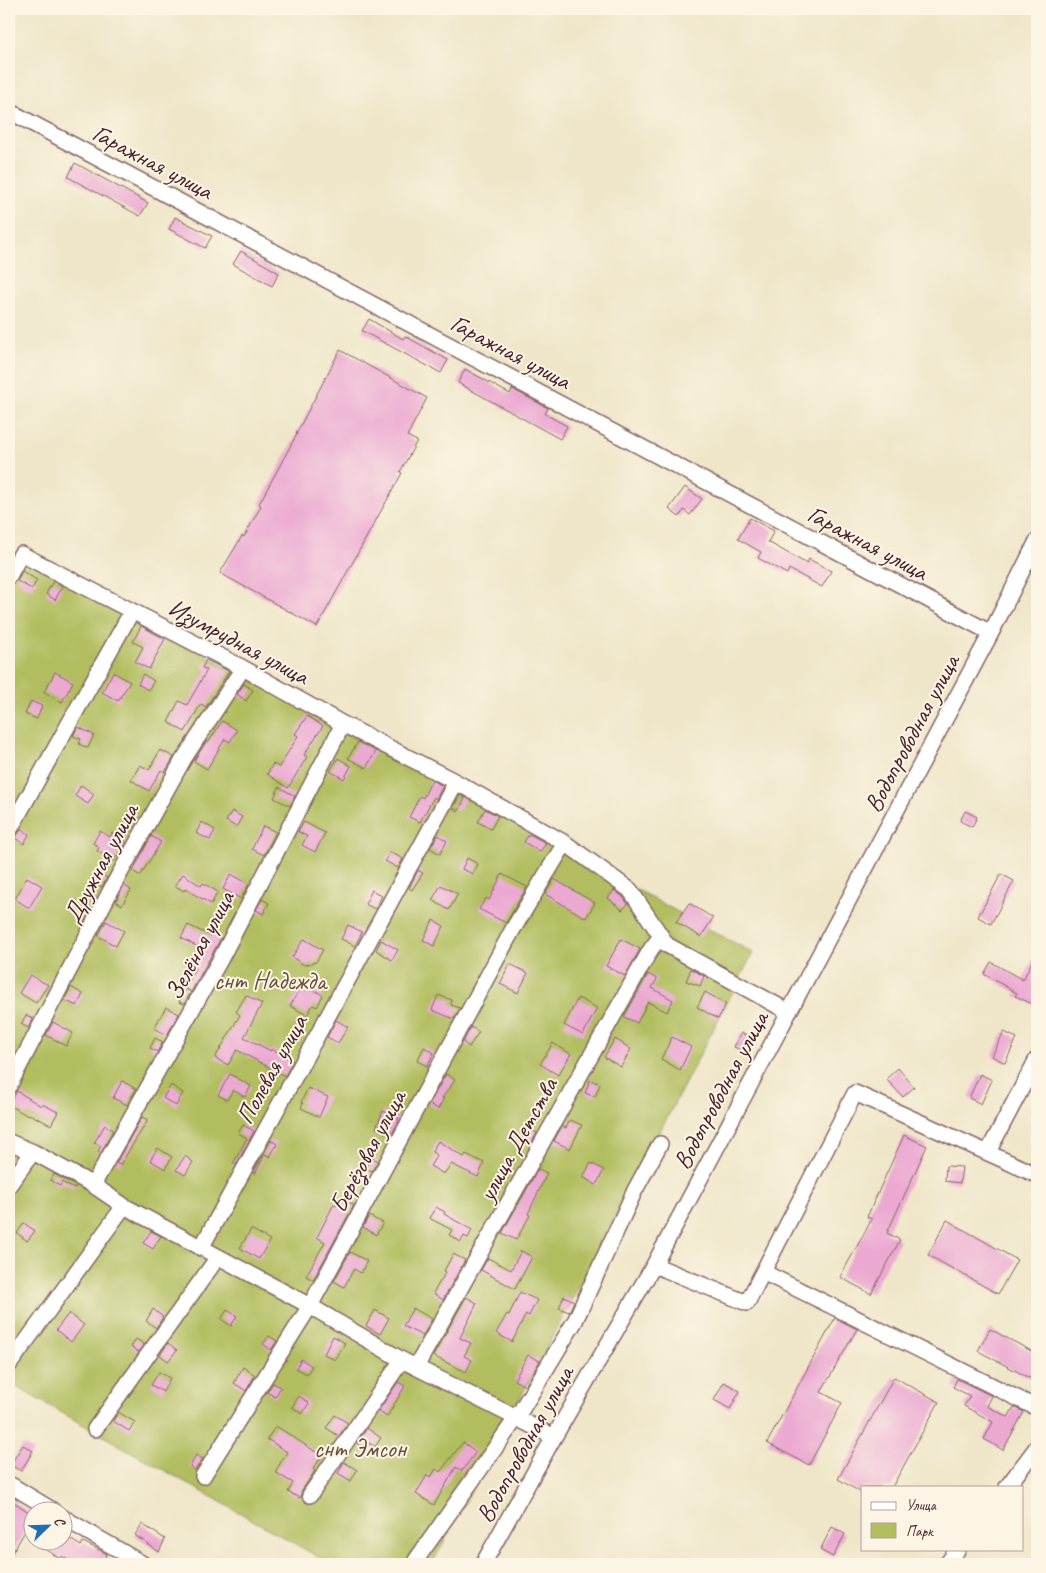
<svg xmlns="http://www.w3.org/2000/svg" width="1046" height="1573" viewBox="0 0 1046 1573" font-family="Caveat,sans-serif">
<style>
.green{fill:#b1bd5f;stroke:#7e6e45}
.building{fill:#eba9d2}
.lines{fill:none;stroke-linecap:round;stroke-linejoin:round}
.minor-casing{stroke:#846562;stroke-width:18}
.minor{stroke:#fff;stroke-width:15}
.labels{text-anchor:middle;stroke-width:4;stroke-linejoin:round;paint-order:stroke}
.street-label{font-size:25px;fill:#4a1f2b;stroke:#fcf5e5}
.park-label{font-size:25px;fill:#694e3b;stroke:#fcf5e5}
</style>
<rect width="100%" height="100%" fill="#fcf5e5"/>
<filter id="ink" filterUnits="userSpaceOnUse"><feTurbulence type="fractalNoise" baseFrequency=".02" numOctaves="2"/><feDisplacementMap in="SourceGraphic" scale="10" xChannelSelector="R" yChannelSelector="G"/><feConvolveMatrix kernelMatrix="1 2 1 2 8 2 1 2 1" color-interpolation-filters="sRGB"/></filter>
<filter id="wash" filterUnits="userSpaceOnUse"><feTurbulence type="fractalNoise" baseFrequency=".0096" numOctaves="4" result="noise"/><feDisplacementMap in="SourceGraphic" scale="20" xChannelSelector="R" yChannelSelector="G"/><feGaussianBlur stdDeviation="1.12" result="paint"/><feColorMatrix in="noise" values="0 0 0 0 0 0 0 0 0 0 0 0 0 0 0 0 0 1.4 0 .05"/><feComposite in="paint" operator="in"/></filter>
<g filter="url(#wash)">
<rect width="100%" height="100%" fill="#efe6c9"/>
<path class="green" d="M9,548L753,953L540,1361L432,1564H331L9,1383Z"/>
<g id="blocks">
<path class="building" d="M75,163L148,203L140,216L68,177Z
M175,217L212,236L205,248L169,229Z
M241,251L279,273L272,286L233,264Z
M369,319L403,339L405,336L448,360L441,373L362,331Z
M340,350L427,398L407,436L417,441L400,472L402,473L317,627L220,573L242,536L244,537L261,506L259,504L297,434H296Z
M465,369L510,394L512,389L548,408L545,414L567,426L560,439L458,383Z
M685,487L702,499L690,515L684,510L679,517L669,509Z
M750,518L774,531L768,542L807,564L809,559L831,571L822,587L789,569L787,574L758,558L761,552L738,539Z
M22,571L37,580L32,589L17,581Z
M53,581L63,586L55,600L46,594Z
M141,626L165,639L149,669L135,662L143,647L133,642Z
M206,660L229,671L206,707L201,704L185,732L168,722L179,701L187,705L207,670L202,668Z
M55,672L73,682L62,702L44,692Z
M113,672L130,682L118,701L102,692Z
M143,674L154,681L148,690L138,684Z
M244,684L253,690L246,701L237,694Z
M31,701L42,706L37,719L25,714Z
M307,716L323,726L304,755L307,757L288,788L267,774L273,764L279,767L298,736L295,734Z
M222,721L237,730L230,742L225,739L207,769L194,761L206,742L208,743Z
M78,727L94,735L88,748L79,744L81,739L73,736Z
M358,742L376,751L366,768L348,758Z
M160,750L174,757L165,772L161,770L149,791L131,780L140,765L149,770Z
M338,758L351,766L344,779L330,771Z
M432,780L443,786L436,799L434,797L420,822L409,817L420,796L423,798Z
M81,785L94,794L88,804L75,796Z
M279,787L295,796L290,806L274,798Z
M460,795L465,798L459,811L453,808Z
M485,809L498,816L491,829L478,822Z
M232,811L242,817L236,827L226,821Z
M965,811L977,817L972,827L960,821Z
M202,822L215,830L210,840L196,833Z
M304,822L325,833L315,852L302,845L307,836L298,832Z
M263,826L276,832L264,855L252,849Z
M21,829L29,834L24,844L15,838Z
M100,831L110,837L112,833L126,842L114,861L97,851L99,847L93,843Z
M529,834L546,843L540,852L524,842Z
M438,835L447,841L440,854L430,848Z
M151,836L161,842L140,876L133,871Z
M390,852L403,859L398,868L385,861Z
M467,858L478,864L473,874L462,869Z
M418,870L423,873L412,890L409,888Z
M99,873L107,878L102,887L94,883Z
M183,874L201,886L203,883L218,892L211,904L185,889L184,891L175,886Z
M231,874L249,884L241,899L223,889Z
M502,874L527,887L506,923L479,909L486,898L489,900Z
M1001,874L1014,881L991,924L978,917Z
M27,877L42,886L29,908L15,899Z
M554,879L595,903L586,918L545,894Z
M124,885L131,890L122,905L116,901Z
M441,885L458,894L449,910L432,900Z
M372,890L382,896L375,909L365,904Z
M614,890L623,897L628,904L622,910L608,898Z
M262,899L269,903L263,914L256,910Z
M689,903L713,918L701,937L676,922Z
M433,920L444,926L434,946L423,940Z
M106,921L124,931L116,946L98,936Z
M188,925L211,936L212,933L221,938L191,992L185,988L195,968L190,964L200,948L181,938Z
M348,925L362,932L355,946L341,939Z
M304,939L323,950L316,962L304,965L292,957Z
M621,939L640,949L625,976L606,966Z
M381,940L398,950L392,960L376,950Z
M1037,951V1006L1015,996L1017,993L984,974L991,962L1023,980Z
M510,964L528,973L518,993L500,984Z
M691,969L704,976L700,986L686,981Z
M648,974L657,979L652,988L673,1000L667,1012L648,1002L637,1023L624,1017Z
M30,975L48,985L36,1003L19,993Z
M303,984L323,995L317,1007L313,1005L307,1015L290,1006Z
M71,987L83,994L77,1006L64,1000Z
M186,989L191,992L184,1004L179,1002Z
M705,992L726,1004L718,1019L697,1007Z
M246,995L262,1004L244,1037L271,1051L272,1049L293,1061L285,1076L237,1050L228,1065L215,1058L240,1015L236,1012Z
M438,995L452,1000L451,1005L460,1008L454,1019L432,1010Z
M578,998L597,1008L583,1035L564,1025Z
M166,1007L179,1014L167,1035L154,1028Z
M26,1015L33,1019L28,1028L21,1024Z
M336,1020L348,1027L338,1043L327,1037Z
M53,1022L73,1033L66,1046L46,1035Z
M471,1027L479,1032L469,1047L463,1042Z
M1004,1032L1017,1038L1005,1063L992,1056Z
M741,1033L750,1037L743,1051L734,1047Z
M672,1037L691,1047L680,1070L661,1059Z
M155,1038L163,1042L157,1052L150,1048Z
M615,1039L631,1049L621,1067L604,1057Z
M553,1043L571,1054L558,1075L540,1064Z
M424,1047L434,1053L427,1066L417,1061Z
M898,1068L914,1087L903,1097L886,1079Z
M230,1074L251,1086L245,1097L233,1090L227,1100L218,1095Z
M446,1074L455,1080L442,1098H444L438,1109L429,1104Z
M980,1074L992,1080L981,1104L969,1098Z
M590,1080L600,1084L595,1097L585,1093Z
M122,1081L136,1089L127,1105L113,1098Z
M171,1085L183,1093L176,1106L163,1098Z
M308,1088L328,1097L319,1117L301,1108L303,1103L301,1102Z
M17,1091L41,1106L42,1104L58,1112L51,1125L29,1114L28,1116L9,1105Z
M383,1111L399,1118L398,1120L399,1121L391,1135L376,1128Z
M142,1117L148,1120L120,1165L116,1163Z
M570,1120L582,1125L570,1149L554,1141L562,1126L566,1128Z
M105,1125L113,1130L101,1153L98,1151L101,1146L94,1143Z
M243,1125L254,1131L236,1165L233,1164L247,1138L238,1133Z
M528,1127L537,1133L531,1144L521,1139Z
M904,1135L927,1146L887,1233L900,1240L871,1294L840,1277L872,1219L867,1217Z
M271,1140L277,1144L270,1157L265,1154L255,1174L253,1173Z
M438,1141L464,1157L466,1154L484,1163L478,1177L451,1164L444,1174L430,1166L437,1155L432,1152Z
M158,1148L172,1157L165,1169L150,1160Z
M185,1156L193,1162L185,1175L176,1170Z
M371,1157L378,1161L372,1171L366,1168Z
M591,1163L604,1170L596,1185L583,1177Z
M946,1166L962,1167L960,1183L945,1181Z
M538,1169L547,1173L528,1214L530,1215L516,1240L502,1233Z
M54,1174L76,1186L74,1189L62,1182L60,1186L50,1180Z
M342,1199L354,1205L313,1280L306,1276L325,1242L317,1237L334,1204L338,1206Z
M436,1207L445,1212L444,1214L472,1230L468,1238L464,1236L461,1242L449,1235L452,1230L429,1218Z
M369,1216L383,1223L376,1235L363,1227Z
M947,1220L1017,1260L998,1294L928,1255Z
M24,1223L35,1231L27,1241L17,1233Z
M251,1229L270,1240L259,1259L240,1248Z
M151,1231L161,1236L153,1249L143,1243Z
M521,1251L532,1257L515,1289L481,1270L488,1258L511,1270Z
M350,1252L367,1261L361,1273L354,1269L344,1287L334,1281Z
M453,1254L465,1260L443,1300L433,1293L446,1272L444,1271Z
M520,1292L537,1300L529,1316L526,1314L512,1342L496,1333L507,1314L509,1315Z
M564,1296L574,1301L569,1312L559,1308Z
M466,1297L477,1303L460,1338L471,1343L464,1356L472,1360L466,1372L433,1356Z
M413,1308L432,1319L423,1336L403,1326Z
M153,1309L163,1317L156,1328L146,1321Z
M227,1310L237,1316L231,1326L221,1319Z
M375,1310L389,1318L380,1334L366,1326Z
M69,1313L84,1325L71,1342L56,1330Z
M835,1318L857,1329L821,1392L842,1403L809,1465L767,1443Z
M990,1329L1037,1354V1382L978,1351Z
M269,1336L277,1341L271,1350L263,1344Z
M333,1336L345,1343L335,1360L324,1354Z
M136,1339L144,1344L138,1352L131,1347Z
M168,1343L177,1350L168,1361L160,1355Z
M528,1355L540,1361L525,1386L514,1380Z
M301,1359L312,1366L307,1374L296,1368Z
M243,1367L255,1375L246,1391L234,1383Z
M159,1372L170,1378L163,1392L151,1385Z
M894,1377L939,1402L892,1487H862V1493L838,1479Z
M957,1379L992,1396L987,1406L1008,1417L1014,1407L1024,1412L1003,1450L984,1439L993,1422L964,1406L970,1396L953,1387Z
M398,1382L405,1386L387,1417L378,1411Z
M724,1382L740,1391L730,1409L714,1400Z
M273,1383L281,1387L275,1397L267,1392Z
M299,1396L309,1403L302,1414L292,1407Z
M118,1412L135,1422L129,1431L113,1421Z
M335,1415L348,1423L339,1436L326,1428Z
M276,1426L322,1456L313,1469L315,1471L302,1490L300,1498L288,1492L293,1483L275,1472L287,1452L267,1439Z
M367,1428L381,1438L375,1447L369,1443L365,1449L357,1443Z
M463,1442L476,1452L462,1471L456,1467L434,1505L416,1494L427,1475L431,1477L436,1469L440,1472Z
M23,1445L33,1451L21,1471L10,1465Z
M196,1455L203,1459L195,1470L190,1467Z
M344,1462L357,1470L351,1481L338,1473Z
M9,1499L32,1514V1520L9,1558Z
M142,1524L165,1539L159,1552L135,1535Z
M832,1527L845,1534L833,1557L820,1550Z
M62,1534L81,1546L83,1542L107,1554L101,1564H74L62,1556L60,1559L33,1540H62Z"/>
</g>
</g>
<g filter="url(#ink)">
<use href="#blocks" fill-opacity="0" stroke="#846562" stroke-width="1"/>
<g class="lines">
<defs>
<path id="minor" d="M9,111L991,633
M9,576L21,554L243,668L343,724L456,782L565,843L630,890L667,945L789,1012
M9,831L132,611
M9,1086L114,884L183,760L243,668
M9,1142L33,1152L93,1185L124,1206L310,1306L402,1360L554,1437
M988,1152L1037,1059
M9,1185L33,1152
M93,1185L220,960L343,724
M201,1248L456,782
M654,1265L747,1303L855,1093L1037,1175
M763,1272L1037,1408
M9,1365L124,1206
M416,1367L651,949L661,936
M95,1429L218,1257
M203,1476L310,1306L513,929L565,843
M9,1484L52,1510
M1007,1487L1037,1447
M310,1495L402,1360
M62,1517L143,1564
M416,1560L517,1417L575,1321L635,1190L660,1144
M483,1564L554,1437L654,1265L991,633L1037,541
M947,1564L958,1549"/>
</defs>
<use href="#minor" class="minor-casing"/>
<use href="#minor" class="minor"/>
</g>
</g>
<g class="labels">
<g class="street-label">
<text transform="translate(153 161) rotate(28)" y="9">Гаражная улица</text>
<text transform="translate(511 351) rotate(28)" y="9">Гаражная улица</text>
<text transform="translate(868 542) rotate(28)" y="9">Гаражная улица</text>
<text transform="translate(239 641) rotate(28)" y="9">Изумрудная улица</text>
<text transform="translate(911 733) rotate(-62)" y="9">Водопроводная улица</text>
<text transform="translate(100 863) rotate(-62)" y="9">Дружная улица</text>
<text transform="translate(199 945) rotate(-62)" y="9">Зелёная улица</text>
<text transform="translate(271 1069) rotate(-61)" y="9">Полевая улица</text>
<text transform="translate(720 1090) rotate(-62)" y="9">Водопроводная улица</text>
<text transform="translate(517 1139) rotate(-61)" y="9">улица Детства</text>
<text transform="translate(367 1151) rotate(-62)" y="9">Берёзовая улица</text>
<text transform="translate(524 1444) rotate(-61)" y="9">Водопроводная улица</text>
</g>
<g class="park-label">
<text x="270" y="989">снт Надежда</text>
<text x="360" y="1457">снт Эмсон</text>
</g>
</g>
<rect width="1046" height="1573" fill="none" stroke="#fcf5e5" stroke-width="30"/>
<rect x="861" y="1486" width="162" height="65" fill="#fcf5e5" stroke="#b59f9b"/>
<rect x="871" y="1502" width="25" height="8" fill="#ffffff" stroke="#b59f9b"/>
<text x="906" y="1510" font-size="15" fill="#4a1f2b">Улица</text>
<rect x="871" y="1523" width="25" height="15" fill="#b1bd5f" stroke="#b59f9b"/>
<text x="906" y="1536" font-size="15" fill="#4a1f2b">Парк</text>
<g transform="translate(48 1526) rotate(67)"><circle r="24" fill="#fcf5e5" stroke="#b59f9b"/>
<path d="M0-4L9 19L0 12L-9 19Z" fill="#1f6fb2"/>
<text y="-8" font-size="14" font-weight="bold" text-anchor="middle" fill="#4a1f2b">С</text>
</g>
</svg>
